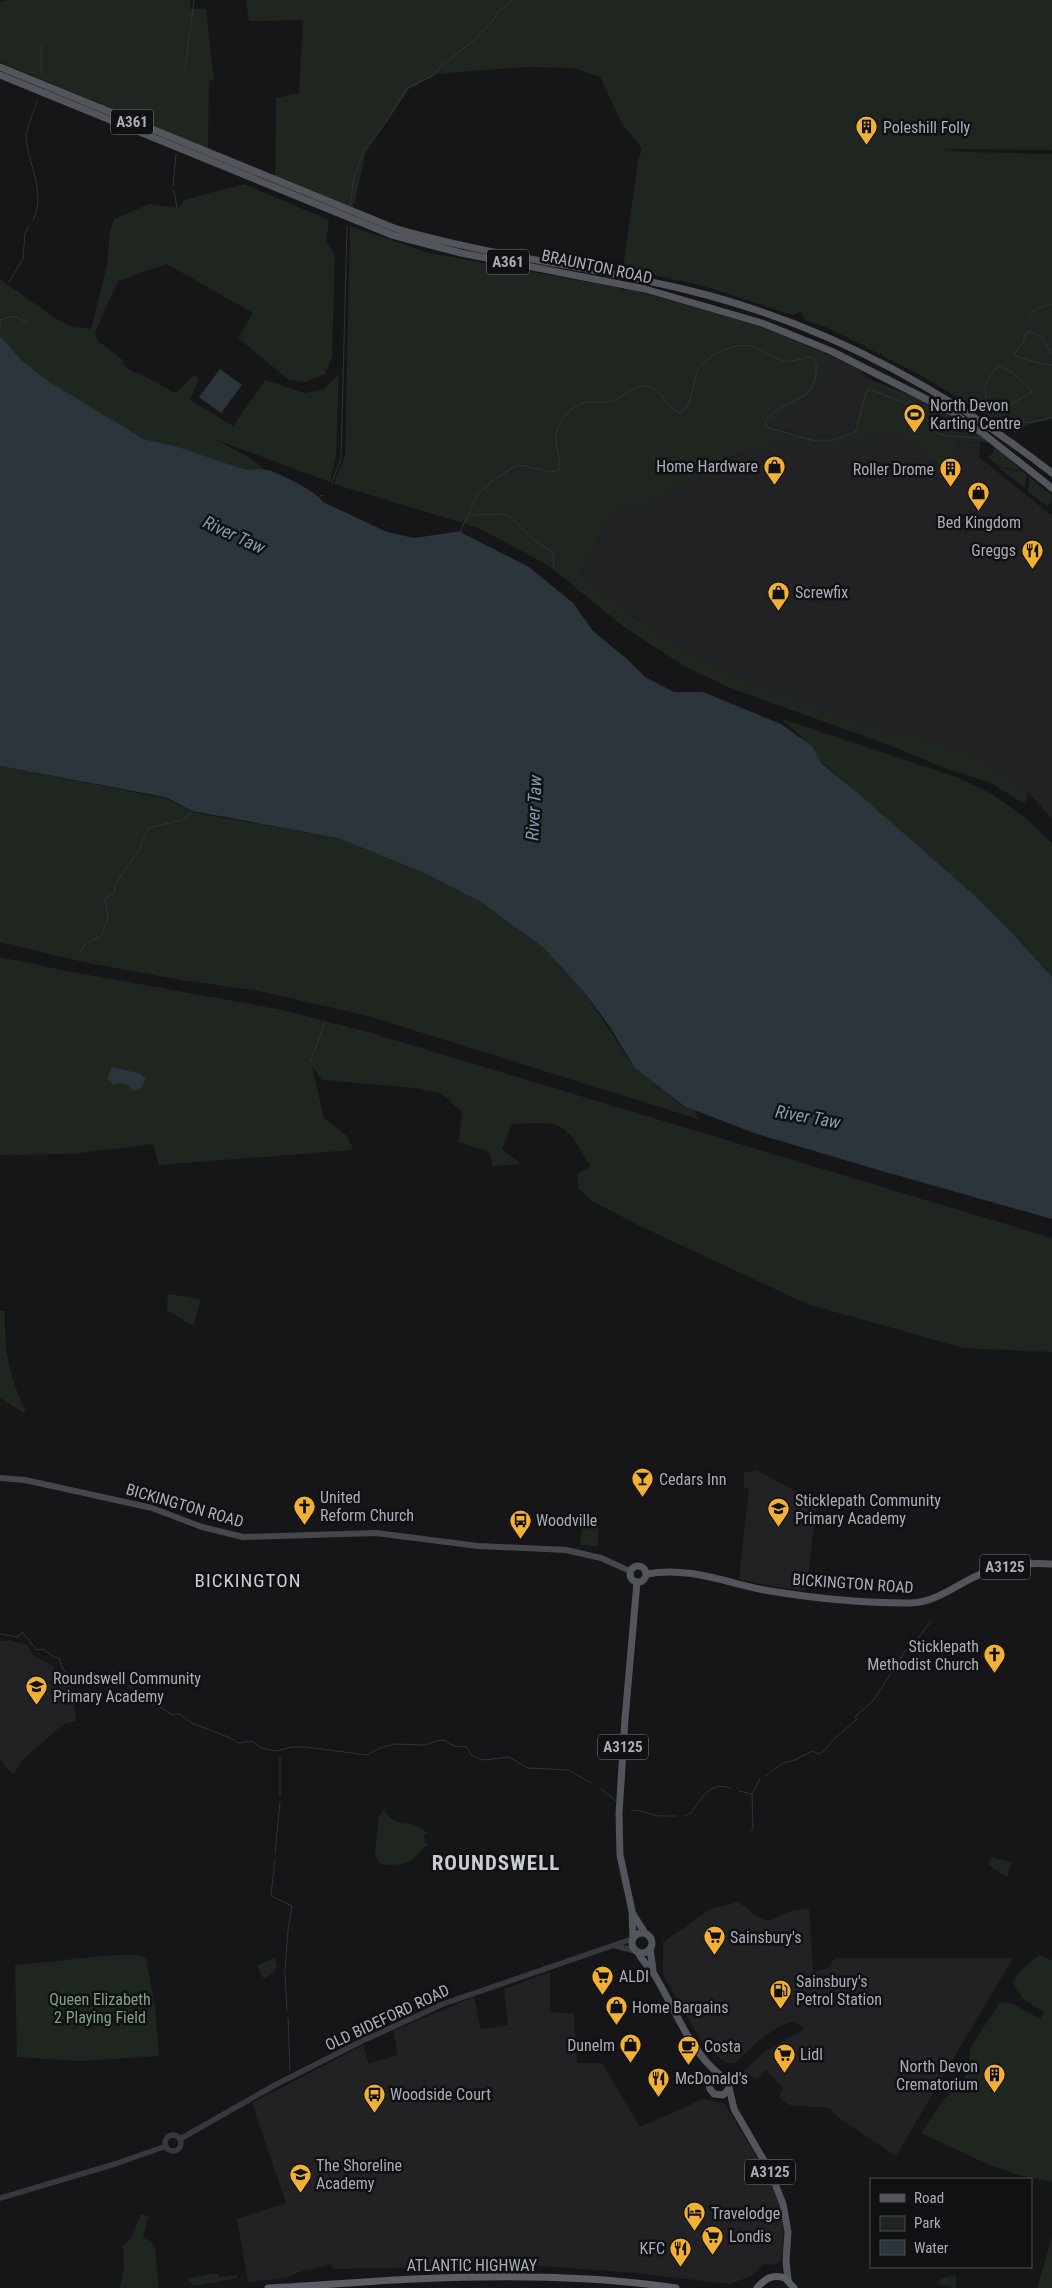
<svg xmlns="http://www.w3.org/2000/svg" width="1052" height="2288" viewBox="0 0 1052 2288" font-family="'Roboto Condensed',sans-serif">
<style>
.built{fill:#222225}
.green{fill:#1e261f}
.water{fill:#2c353c}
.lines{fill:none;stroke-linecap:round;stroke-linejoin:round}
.stream{stroke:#2c353c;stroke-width:1}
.tertiary{stroke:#37383d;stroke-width:5.5}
.secondary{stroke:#45474d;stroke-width:6}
.primary{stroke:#53555c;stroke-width:7}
.trunk{stroke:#5b5e65;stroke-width:7}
.labels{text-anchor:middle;stroke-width:5;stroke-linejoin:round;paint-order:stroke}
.shield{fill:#111113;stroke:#7b7e86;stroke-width:1}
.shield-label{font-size:15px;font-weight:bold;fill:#a8adb8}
.poi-label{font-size:16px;fill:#a8adb8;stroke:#111113;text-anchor:start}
.street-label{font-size:16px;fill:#a8adb8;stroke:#111113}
.park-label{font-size:16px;fill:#7fa381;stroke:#111113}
.water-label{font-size:18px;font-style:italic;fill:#7f9bb3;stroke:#111113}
.quarter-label{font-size:19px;letter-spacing:1px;fill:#c9ccd4;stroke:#111113}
.district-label{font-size:21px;font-weight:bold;letter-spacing:1px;fill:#c9ccd4;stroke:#111113}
</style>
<rect width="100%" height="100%" fill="#161618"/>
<path class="built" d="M831,356L858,369L869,379L857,410L855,428L841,436L810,437L769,426L779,415L805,399L816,386Z
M888,433L904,436L933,463L955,441L980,443L979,457L1052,516V819L1027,791L987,770L733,676L682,649L619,607L580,576L619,501L633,509L742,452L791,443L827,452Z
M756,1470L817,1502L806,1591L771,1586L739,1579L749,1488L744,1487V1473Z
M9,1640L27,1645L33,1655L54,1667L59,1679L70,1685L73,1691L76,1721L66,1723L60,1727L22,1760L14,1774L7,1769L0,1759V1641Z
M739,1902L755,1915L768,1921L793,1910L809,1909L813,1972L828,1968L835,1958H1013L896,2156L839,2118L829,2108L788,2105L779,2097L783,2088L766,2070L758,2079L743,2072L765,2051L804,2029L794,2021L778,2027L757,2042L735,2063H727L722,2060L703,2044L663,1975V1942L712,1908Z
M550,1972V2012L574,2014L577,2063H602L640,2127L703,2099L724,2103L767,2173L779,2202L782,2213L784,2250L780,2261L775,2265L763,2264L752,2276L729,2284L635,2273L542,2266L333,2269L331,2264L299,2272L286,2278L248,2282L237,2219L286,2203L252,2103L363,2045L369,2064L398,2055L393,2031L474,1997L481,2029L508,2025L504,1989Z"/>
<path class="green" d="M9,0H191L190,9H206L214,80L209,81L208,149L0,62V2Z
M242,0H1052V150L942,149L966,152L1052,154V419L1030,424L1016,433L920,375L826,327L806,321L801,312L793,315L707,287L623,268L638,161L642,148L623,125L600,77L574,68L523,67L437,74L409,89L366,152L353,209L275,178L276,98L299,93L303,20L249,21L246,0Z
M244,184L329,220L326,242L335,255L332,357L325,374L306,382L289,380L238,338L253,313L167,264L118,281L95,332L98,341L124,361L123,363C130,374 141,373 150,379C158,383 166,388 174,393C184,389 188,377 196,375L199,379L190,400L233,426L265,380L305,393L324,389L339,374L336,456L330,482L217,440L250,458L265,470V473L320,503L391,536L426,541L452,538L444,546L440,561C434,563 428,566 422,565C371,563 308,523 260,503C234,492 206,483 178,476C149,468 111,465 80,464C51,462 27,475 0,456V279L56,319L69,326L91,329L107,265L110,231L114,219L149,204L179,208L184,200Z
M350,226L429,253L621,288V290L624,291L625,288L755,324L831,356C823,371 818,389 804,400C792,409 779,414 769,426C800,435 825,445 855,428L857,410L869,379L927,402L966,424L991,443L955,441L956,455L947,472L933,463L904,436L888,433L827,452L791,443L741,452L633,511L618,503L580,576L635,618L682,649L733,676L886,732H905L977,757L989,769L1028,792L1025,804L991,783L942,767L889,745L730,688L684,666L624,627L549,566L479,528L334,484L345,456Z
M994,444L1022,471L1000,467L988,457L993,453Z
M999,468L1024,472L1027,475L1025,488Z
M1029,477L1052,495V501L1048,506L1028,492Z
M181,549L584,992L635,1068L683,1106L694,1110L698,1119L368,1016L259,991L181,980L78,961L0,942V766L165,798L192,812L338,838L422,872L471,897Z
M592,634L643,681L675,696L779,728L805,740L780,718L959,778L992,794L1027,819L1052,844V977L1016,937L974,895L820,761L708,742Z
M0,957L67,971L278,1009L368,1032L1052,1238V1352L963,1348L807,1304L644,1228L592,1201L578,1188L577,1174L591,1166C562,1121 566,1121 512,1124L502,1149L521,1164L493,1166L489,1152L459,1142L462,1112L441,1093L415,1088L322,1080L312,1066L324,1118L347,1136L353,1150L159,1165L153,1144L72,1154L0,1155Z
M168,1294L201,1299L193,1326L167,1310Z
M0,1311H5C4,1350 9,1376 26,1411L24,1413L0,1398Z
M590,1519H598V1546L580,1545L582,1528Z
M383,1810L394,1821C406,1825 419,1822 428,1834L424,1835L425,1844L429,1845C421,1848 420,1853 414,1858C404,1866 378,1871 375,1855L379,1816Z
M991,1857L1012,1862L1007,1877L988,1865Z
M138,1955L146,1958L155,2006L159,2056L80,2061L17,2057L15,1965C56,1962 97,1954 138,1955Z
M1039,1955L1052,1960V2182L1015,2174L985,2163L921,2133L944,2099L960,2086L969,2070L970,2048L1000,2002L1011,2003L1040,2019L1044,2012L1022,1998L1013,1983L1020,1971Z
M274,1958L277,1966L274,1972L264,1979L257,1966Z
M141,2214L148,2216L143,2238L151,2241L155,2249L159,2288H120L124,2267L123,2246L130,2240Z
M1052,2237V2288H1037Z
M209,2274H218V2277L237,2275L238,2278L194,2286L186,2279Z
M956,2275V2288L939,2284L941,2278Z"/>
<path class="water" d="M0,336L22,361L51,383L145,440C179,444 211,460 244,469C253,471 262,468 271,471C284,476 316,491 323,502L387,532L414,538L462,531V533L529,567L573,603L593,631L627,659L645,677L674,692H703L781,724L812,746L821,763L860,795L974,895L1014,935L1052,977V1219L875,1169L754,1133L684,1106L635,1068L610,1027L584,992L544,948L481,902L422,872L338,838L192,811L165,797L0,766Z
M220,369L242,385L221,413L199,397Z
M112,1067L139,1073L146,1079L141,1088L134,1091C127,1085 123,1081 113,1085L107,1079Z"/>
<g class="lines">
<path class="stream" d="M185,70L194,0
M41,73V46
M173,186L176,155
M174,191L177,208
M350,206L354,176L364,150L387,121L407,88L434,75L440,67L473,41L496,17V14L512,0
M33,220C47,191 27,164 26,135C26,132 35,108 37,101
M9,282L23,259L25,233L29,226
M1029,317L1035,309L1052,304
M0,320L14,316L28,323
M0,322V330
M1052,353L1050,352L1041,336L1029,332L1025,334L1023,343L1014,354L1016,356L1042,364L1052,365
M991,423C989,398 975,386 999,366C1008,367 1027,384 1032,392L1006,407L1003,414C1015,428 1037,422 1052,417
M332,482L341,459L347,227
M320,496L324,495
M469,515L507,514L536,542L553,552L554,569
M461,530L477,495L491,482L514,467L522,465L550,472L558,471L560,467C560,457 556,449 556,440C555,422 572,404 589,402C597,401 604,404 612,401C624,397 635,384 648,386C661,388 667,409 680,413C693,406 692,385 697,372C703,357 734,342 750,346C762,350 772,358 785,361C794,362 803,358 812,357C816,362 817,366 816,372C815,405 780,398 765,422L766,427L769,428C805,436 819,451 856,431L866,392L871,390L905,403L913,402L925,416L936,433L948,436L982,438
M80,952L86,944L101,936L108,919L105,899L114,893L116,883L139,850L148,828L183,820L192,812
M310,1063L325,1021
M0,1634L18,1637L22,1632L37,1650L43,1649L54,1657L59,1658L62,1667L67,1674L81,1676L90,1681L129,1686L136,1691L142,1700L162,1708L172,1715L179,1714L192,1723L233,1739L237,1743L252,1741L261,1748L276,1751L292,1747H306L367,1755L380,1748L395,1744L426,1745L436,1741L444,1740L454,1746L467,1747L471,1755L477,1758L484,1760L509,1757L528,1768L568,1770L591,1783
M280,1757V1796
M765,1776L783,1763L795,1760L813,1751L818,1754L825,1750L832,1741L857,1719L855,1717L873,1701L905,1651L917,1640L931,1621
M601,1789L616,1801
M739,1791L752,1794L760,1779
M631,1811L637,1810L658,1816H675
M684,1816L691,1813C702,1799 708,1781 731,1788
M751,1831L753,1827L752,1794
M275,1854L280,1802
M275,1859L271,1896L292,1906L288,1930L285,1970
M285,1972L287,2011
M288,2018L290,2071"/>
<path class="tertiary" d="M616,1946L635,1951
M165 2143a8 8 0 1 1 16 0a8 8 0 1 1-16 0Z
M180,2139L275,2085L362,2041L443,2004L632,1939
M0,2198L115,2164L166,2146"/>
<path class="secondary" d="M0,1478L25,1480L152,1508L202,1527L243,1537L376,1533L478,1546L566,1550L601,1558L630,1571"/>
<path class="primary" d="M0,67L394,228C489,256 587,266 683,289C818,321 943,388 1052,473
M0,75L392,235L461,253L645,289L762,323L831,351L952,412L985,435L1052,488
M630 1574a8 8 0 1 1 16 0a8 8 0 1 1-16 0Z
M647,1574C690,1566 729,1584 770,1591C813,1598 865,1603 907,1603C936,1604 956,1584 981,1574C1002,1565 1029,1562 1052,1564
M633,1914L645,1933
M632 1943a10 10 0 1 1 20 0a10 10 0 1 1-20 0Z
M633,1938L632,1911L620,1855L619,1814L625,1719L637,1582
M650,1949L653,1970
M638,1952C642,1961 649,1967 654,1974C675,2008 688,2049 720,2075
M728,2090L723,2095L714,2094L710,2089L709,2082L717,2075L727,2079L734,2109L770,2171L783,2204L788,2232L786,2262L788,2279"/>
<path class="trunk" d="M268,2288C317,2286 366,2281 415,2279C500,2275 592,2275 676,2288
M757,2288C765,2278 773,2274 785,2278L794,2288"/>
</g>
<defs>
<symbol id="building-pin" viewBox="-11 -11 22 30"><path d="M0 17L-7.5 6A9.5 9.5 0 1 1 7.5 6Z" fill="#f2b134" stroke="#111113"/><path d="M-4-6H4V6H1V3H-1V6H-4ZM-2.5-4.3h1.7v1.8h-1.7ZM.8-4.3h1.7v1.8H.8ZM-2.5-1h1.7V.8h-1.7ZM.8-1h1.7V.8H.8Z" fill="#111"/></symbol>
<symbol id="stadium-pin" viewBox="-11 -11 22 30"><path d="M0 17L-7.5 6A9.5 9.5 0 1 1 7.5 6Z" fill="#f2b134" stroke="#111113"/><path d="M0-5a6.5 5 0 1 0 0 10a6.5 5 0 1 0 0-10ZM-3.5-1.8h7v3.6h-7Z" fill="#111"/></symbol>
<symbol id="shop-pin" viewBox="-11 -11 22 30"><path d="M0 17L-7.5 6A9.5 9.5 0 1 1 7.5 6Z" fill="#f2b134" stroke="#111113"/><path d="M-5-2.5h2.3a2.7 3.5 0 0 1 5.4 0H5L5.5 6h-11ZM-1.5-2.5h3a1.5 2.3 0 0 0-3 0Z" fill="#111"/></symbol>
<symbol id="restaurant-pin" viewBox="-11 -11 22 30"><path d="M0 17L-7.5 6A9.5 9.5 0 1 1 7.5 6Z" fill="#f2b134" stroke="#111113"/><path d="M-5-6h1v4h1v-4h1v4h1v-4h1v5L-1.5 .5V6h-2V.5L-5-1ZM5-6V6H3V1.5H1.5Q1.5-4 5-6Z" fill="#111"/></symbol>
<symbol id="bar-pin" viewBox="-11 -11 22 30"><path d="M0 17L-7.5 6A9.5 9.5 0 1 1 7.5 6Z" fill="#f2b134" stroke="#111113"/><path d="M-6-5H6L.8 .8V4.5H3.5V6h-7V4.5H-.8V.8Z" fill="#111"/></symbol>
<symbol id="church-pin" viewBox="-11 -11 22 30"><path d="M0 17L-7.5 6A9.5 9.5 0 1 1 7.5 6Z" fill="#f2b134" stroke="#111113"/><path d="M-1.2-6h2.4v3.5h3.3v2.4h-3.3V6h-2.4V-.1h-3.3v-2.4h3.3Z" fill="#111"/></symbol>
<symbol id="school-pin" viewBox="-11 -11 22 30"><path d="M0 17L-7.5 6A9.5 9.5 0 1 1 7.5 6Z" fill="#f2b134" stroke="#111113"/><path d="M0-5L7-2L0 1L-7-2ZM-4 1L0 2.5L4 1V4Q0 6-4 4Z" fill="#111"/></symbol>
<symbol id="bus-pin" viewBox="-11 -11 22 30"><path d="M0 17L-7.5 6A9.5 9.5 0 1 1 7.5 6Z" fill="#f2b134" stroke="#111113"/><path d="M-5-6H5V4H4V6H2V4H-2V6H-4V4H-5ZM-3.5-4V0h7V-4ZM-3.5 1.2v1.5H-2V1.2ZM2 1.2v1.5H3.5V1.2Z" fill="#111"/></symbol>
<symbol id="supermarket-pin" viewBox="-11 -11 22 30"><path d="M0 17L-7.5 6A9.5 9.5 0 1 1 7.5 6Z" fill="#f2b134" stroke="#111113"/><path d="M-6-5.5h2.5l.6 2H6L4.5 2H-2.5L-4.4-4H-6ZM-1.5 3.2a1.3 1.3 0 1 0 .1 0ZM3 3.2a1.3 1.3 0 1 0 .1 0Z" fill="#111"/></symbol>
<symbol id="fuel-pin" viewBox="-11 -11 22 30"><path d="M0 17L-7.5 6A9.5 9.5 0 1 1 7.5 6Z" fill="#f2b134" stroke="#111113"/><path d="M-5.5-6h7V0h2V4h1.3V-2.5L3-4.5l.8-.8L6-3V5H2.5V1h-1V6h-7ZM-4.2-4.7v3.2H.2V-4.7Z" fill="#111"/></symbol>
<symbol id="cafe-pin" viewBox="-11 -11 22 30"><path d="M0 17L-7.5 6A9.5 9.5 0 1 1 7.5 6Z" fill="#f2b134" stroke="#111113"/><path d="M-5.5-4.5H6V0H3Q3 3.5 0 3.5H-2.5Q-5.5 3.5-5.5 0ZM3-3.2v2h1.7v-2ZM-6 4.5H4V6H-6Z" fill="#111"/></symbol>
<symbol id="hotel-pin" viewBox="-11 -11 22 30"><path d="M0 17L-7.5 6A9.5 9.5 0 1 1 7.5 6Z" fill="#f2b134" stroke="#111113"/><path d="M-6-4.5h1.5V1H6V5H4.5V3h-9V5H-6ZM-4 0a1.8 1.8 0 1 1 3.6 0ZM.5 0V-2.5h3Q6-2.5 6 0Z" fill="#111"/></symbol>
</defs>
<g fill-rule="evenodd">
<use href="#building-pin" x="854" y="114" width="25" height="34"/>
<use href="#stadium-pin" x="902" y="402" width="25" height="34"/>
<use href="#shop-pin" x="762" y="454" width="25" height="34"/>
<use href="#building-pin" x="938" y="456" width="25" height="34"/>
<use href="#shop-pin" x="966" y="480" width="25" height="34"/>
<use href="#restaurant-pin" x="1020" y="538" width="25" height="34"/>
<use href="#shop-pin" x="766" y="580" width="25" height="34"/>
<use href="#bar-pin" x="630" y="1466" width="25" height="34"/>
<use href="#church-pin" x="292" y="1494" width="25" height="34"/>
<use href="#school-pin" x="766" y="1496" width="25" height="34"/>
<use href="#bus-pin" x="508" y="1508" width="25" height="34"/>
<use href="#church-pin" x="982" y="1642" width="25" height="34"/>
<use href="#school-pin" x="24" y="1674" width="25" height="34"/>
<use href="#supermarket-pin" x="702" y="1924" width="25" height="34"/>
<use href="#supermarket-pin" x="590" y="1964" width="25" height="34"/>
<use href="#fuel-pin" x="768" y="1978" width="25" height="34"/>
<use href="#shop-pin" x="604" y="1994" width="25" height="34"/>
<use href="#shop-pin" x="618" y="2032" width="25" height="34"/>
<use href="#cafe-pin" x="676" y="2034" width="25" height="34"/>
<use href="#supermarket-pin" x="772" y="2042" width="25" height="34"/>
<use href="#building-pin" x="982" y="2062" width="25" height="34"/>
<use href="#restaurant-pin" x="646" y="2066" width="25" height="34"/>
<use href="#bus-pin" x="362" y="2082" width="25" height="34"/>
<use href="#school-pin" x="288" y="2162" width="25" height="34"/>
<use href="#hotel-pin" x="682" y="2200" width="25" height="34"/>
<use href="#supermarket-pin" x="700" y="2224" width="25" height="34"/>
<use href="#restaurant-pin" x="668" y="2236" width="25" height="34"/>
</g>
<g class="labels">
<g class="shield">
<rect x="111" y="109.5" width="42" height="25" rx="4"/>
<rect x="487" y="249.5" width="42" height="25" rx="4"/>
<rect x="980" y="1554.5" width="50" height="25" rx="4"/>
<rect x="598" y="1734.5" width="50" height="25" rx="4"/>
<rect x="745" y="2159.5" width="50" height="25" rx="4"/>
</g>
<g class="shield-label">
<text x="132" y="127">A361</text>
<text x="508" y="267">A361</text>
<text x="1005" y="1572">A3125</text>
<text x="623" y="1752">A3125</text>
<text x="770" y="2177">A3125</text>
</g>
<g class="poi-label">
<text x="883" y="133">Poleshill Folly</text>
<text x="930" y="411">North Devon<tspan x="930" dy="18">Karting Centre</tspan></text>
<text x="758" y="472" text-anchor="end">Home Hardware</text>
<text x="934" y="475" text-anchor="end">Roller Drome</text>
<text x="979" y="528" text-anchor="middle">Bed Kingdom</text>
<text x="1016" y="556" text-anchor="end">Greggs</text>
<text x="795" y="598">Screwfix</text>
<text x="659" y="1485">Cedars Inn</text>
<text x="320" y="1503">United<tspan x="320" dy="18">Reform Church</tspan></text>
<text x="795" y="1506">Sticklepath Community<tspan x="795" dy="18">Primary Academy</tspan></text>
<text x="536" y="1526">Woodville</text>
<text x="979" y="1652" text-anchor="end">Sticklepath<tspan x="979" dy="18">Methodist Church</tspan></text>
<text x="53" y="1684">Roundswell Community<tspan x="53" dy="18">Primary Academy</tspan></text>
<text x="730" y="1943">Sainsbury's</text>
<text x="619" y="1982">ALDI</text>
<text x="796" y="1987">Sainsbury's<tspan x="796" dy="18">Petrol Station</tspan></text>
<text x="632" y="2013">Home Bargains</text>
<text x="615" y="2051" text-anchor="end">Dunelm</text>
<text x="704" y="2052">Costa</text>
<text x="800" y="2060">Lidl</text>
<text x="978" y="2072" text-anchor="end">North Devon<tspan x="978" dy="18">Crematorium</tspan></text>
<text x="675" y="2084">McDonald's</text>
<text x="390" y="2100">Woodside Court</text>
<text x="316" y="2171">The Shoreline<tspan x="316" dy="18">Academy</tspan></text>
<text x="711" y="2219">Travelodge</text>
<text x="729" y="2242">Londis</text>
<text x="665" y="2254" text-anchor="end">KFC</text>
</g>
<g class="street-label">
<text transform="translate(597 266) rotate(12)" y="6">BRAUNTON ROAD</text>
<text transform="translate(185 1505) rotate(16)" y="6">BICKINGTON ROAD</text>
<text transform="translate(853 1583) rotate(4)" y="6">BICKINGTON ROAD</text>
<text transform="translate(387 2017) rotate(-25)" y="6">OLD BIDEFORD ROAD</text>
<text x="472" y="2271">ATLANTIC HIGHWAY</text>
</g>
<g class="park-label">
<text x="100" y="2005">Queen Elizabeth<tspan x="100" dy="18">2 Playing Field</tspan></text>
</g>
<g class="water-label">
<text transform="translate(234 535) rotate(25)" y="6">River Taw</text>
<text transform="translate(534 808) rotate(-87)" y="6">River Taw</text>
<text transform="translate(808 1117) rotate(10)" y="6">River Taw</text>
</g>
<g class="quarter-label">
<text x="248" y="1587">BICKINGTON</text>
</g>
<g class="district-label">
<text x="496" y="1870">ROUNDSWELL</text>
</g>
</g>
<rect x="870" y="2178" width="162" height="90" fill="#111113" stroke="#4d4f55"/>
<rect x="880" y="2194" width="25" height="8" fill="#53555c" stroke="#4d4f55"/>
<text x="914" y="2203" font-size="15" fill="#a8adb8">Road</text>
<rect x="880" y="2216" width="25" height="15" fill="#1e261f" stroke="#4d4f55"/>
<text x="914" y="2228" font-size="15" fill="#a8adb8">Park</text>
<rect x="880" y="2240" width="25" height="15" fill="#2c353c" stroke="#4d4f55"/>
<text x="914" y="2253" font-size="15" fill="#a8adb8">Water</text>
</svg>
